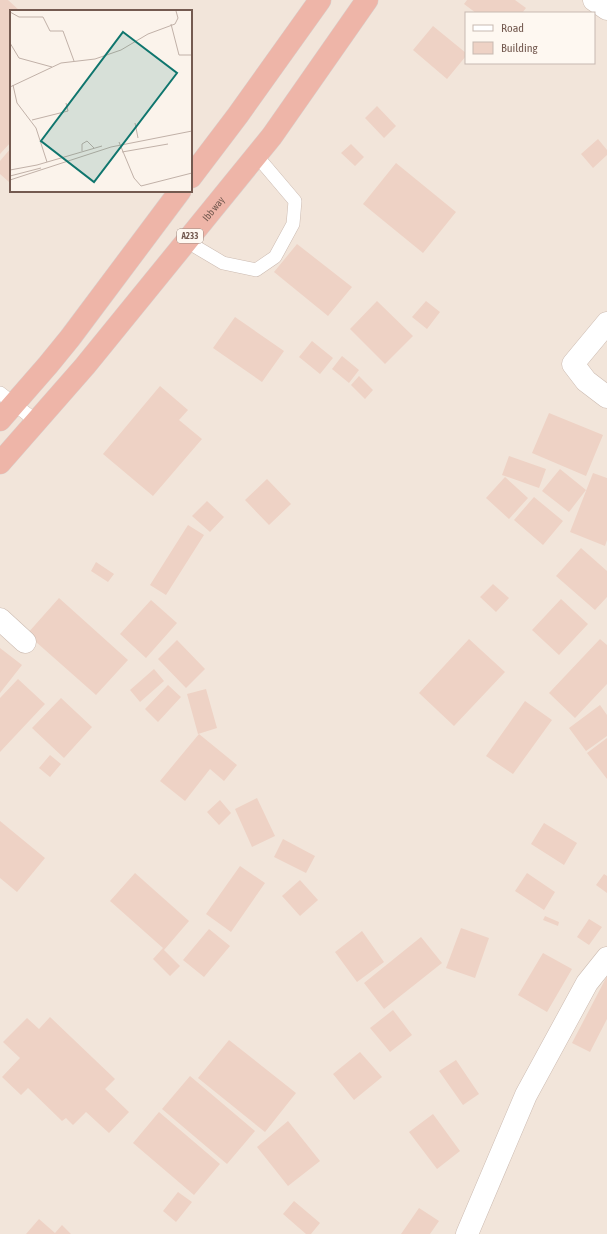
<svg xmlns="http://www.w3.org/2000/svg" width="607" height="1234" viewBox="0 0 607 1234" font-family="'Asap Condensed',sans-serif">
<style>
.residential{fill:#f2e5da;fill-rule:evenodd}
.building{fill:#eed2c5}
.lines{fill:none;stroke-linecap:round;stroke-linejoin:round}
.lane-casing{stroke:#ccbbb1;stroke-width:14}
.street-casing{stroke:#ccbbb1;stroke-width:23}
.highway-casing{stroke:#d8d1ce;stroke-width:23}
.lane{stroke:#fff;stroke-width:13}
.street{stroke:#fff;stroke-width:22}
.highway{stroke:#eeb5a8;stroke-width:22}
.labels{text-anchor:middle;stroke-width:3;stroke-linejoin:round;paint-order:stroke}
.shield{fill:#fef8f1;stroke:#9d8980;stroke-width:1}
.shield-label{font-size:9px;font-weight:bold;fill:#745a50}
.street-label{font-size:10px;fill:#745a50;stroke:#fef8f1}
.inset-road{fill:none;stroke:#c1b1a8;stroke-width:1}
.view{fill:#0f766e;fill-opacity:0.15;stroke:#0f766e;stroke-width:2}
.inset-edge{fill:none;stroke:#745a50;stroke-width:2}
</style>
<rect width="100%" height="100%" fill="#fbf3eb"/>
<path class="residential" d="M0,0H607V1234H0ZM11,11H191V191H11ZM466,13H594V63H466Z"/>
<path class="building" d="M0,0H8L20,11H11V142L0,154Z
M467,0H515L526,8L522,13H476L464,4Z
M433,26L466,53V56L447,79L413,50Z
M377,106L396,126L384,138L365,118Z
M598,139L607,150V155L593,168L581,154Z
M351,144L364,157L355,166L341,153Z
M11,148V180L9,182L0,174V161Z
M396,163L456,212L423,253L363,204Z
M297,244L352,287L328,316L274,272Z
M377,301L413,336L385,364L350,329Z
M426,301L440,312L427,329L412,317Z
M235,317L284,351L262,382L213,348Z
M312,341L333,358L320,374L299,357Z
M342,356L359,370L349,383L332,369Z
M359,376L373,390L365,399L351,385Z
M160,386L188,410L179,420L202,439L153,496L103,454Z
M549,413L603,435L586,476L532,453Z
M509,456L546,469L539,488L502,475Z
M560,469L586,490L569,512L542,491Z
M593,473L607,478V540L605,546L570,532Z
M505,477L528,498L509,519L486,498Z
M267,479L291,504L269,525L245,500Z
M534,497L563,521L543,545L514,520Z
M207,501L224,517L210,532L192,516Z
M188,525L204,535L166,595L150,585Z
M581,548L607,571V597L595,610L556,576Z
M96,562L114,574L108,582L91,571Z
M493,584L509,598L496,612L480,597Z
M59,598L128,660L96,695L27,634Z
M561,599L588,624L559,655L532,630Z
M151,600L177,623L146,658L120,634Z
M469,639L505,672L454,726L419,693Z
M600,639L607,645V684L575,718L549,693Z
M177,640L205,669L186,688L158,659Z
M0,648L22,665L0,693Z
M154,669L164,681L140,702L130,690Z
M18,679L45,704L0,752V698Z
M168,685L181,697L158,722L145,709Z
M206,689L217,728L198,734L187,694Z
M61,698L92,727L64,758L32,728Z
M525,701L552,720L513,774L486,756Z
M600,705L607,715V736L586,751L569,728Z
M199,734L237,765L224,781L210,769L185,801L160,781Z
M607,738V779L587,753Z
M50,755L61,764L50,777L39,768Z
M257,798L275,836L252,847L235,809Z
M220,800L231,813L219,825L207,812Z
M0,821L45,858L17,892L0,878Z
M544,823L577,843L564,865L531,844Z
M283,839L315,856L306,873L274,857Z
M240,866L265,883L231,932L206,914Z
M135,873L189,921L164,950L180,966L170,976L153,959L163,948L110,901Z
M527,873L555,892L544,910L515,891Z
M604,874L607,876V893L596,885Z
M300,880L318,900L300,916L282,896Z
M545,916L559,922L558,926L543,920Z
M589,919L602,927L589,945L577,937Z
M461,928L489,938L475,978L446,968Z
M209,929L230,946L204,977L183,960Z
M362,931L384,962L357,982L335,952Z
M421,937L442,963L384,1009L364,983Z
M543,953L572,969L547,1012L518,995Z
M607,976V1019L590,1052L572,1043Z
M393,1010L412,1035L390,1052L370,1028Z
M50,1017L115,1079L105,1089L129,1112L109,1133L86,1112L73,1125L66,1118L62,1121L28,1088L21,1095L2,1077L20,1058L3,1042L27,1018L39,1029Z
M229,1040L296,1093L265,1132L198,1078Z
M360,1052L382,1077L354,1100L333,1074Z
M456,1060L479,1094L463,1105L439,1071Z
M190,1076L255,1131L227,1164L162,1109Z
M159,1112L220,1164L194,1195L133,1143Z
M433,1114L460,1151L437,1169L409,1132Z
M288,1121L320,1161L288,1186L257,1147Z
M178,1192L192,1202L176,1222L163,1211Z
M294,1201L320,1223L311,1234H306L283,1214Z
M419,1208L439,1221L430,1234H401Z
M39,1219L55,1233L62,1225L71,1234H26Z"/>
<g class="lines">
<defs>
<path id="lane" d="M186,241L223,263L256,270L275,257L293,224L295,201L256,155
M0,393L36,421"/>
<path id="street" d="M594,0L607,9
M607,323L573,364L586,381L607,397
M0,619L25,642
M467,1234L526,1095L587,983L607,958"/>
<g id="highway">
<path d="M191,177L238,115L320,0"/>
<path d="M0,420L48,365L70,338L180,191"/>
<path id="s1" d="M0,463L85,366L272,136L367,0"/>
</g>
</defs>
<use href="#lane" class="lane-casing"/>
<use href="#street" class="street-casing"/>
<use href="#highway" class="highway-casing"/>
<use href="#lane" class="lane"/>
<use href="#street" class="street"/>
<use href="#highway" class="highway"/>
</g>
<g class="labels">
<rect class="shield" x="177" y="229" width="26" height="14" rx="3"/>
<g class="shield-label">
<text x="190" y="239">A233</text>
</g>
<g class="street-label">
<text dy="4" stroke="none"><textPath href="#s1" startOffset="332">Ibb way</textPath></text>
</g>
</g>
<g transform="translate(10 10)">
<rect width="182" height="182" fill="#fbf3eb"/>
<path class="inset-road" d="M0,2L9,7H33L40,21H53L64,51M161,14L169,45H182M0,33L9,48L42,57M3,75L7,93L26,118L37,152M0,77L51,53L85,49L111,40L138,24L165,14L168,8L166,1M22,110L58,101L56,93M125,113L128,128M109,132L124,168L131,176L182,163M72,141V134L77,131L84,138M112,142L158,134M0,160L27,155L92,136M0,166L31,158M0,170L101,137L182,121"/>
<path class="view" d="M113,22L167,63L84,172L31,131Z"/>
<rect width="182" height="182" class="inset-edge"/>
</g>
<rect x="465" y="12" width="130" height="52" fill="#fef8f1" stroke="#c7b9b1"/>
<rect x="473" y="25" width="20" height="6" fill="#ffffff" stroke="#c7b9b1"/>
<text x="501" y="32" font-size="12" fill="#745a50">Road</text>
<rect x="473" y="42" width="20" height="12" fill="#eed2c5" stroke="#c7b9b1"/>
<text x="501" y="52" font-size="12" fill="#745a50">Building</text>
</svg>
